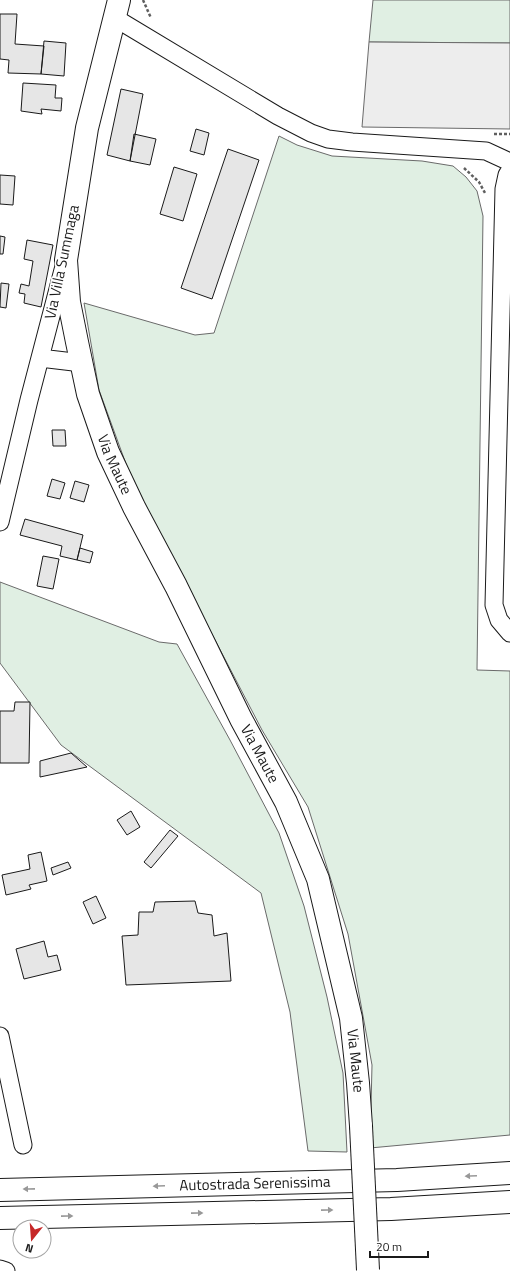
<svg xmlns="http://www.w3.org/2000/svg" width="510" height="1271" viewBox="0 0 510 1271" font-family="'Titillium Web',sans-serif">
<style>
.green{fill:#e0efe3;stroke:#6a6a6a}
.parking{fill:#ededed;stroke:#6a6a6a}
.building{fill:#e6e6e6;stroke:#1a1a1a}
.lines{fill:none;stroke-linecap:round;stroke-linejoin:round}
.minor-casing{stroke:#1a1a1a;stroke-width:19}
.tertiary-casing{stroke:#1a1a1a;stroke-width:24}
.motorway-casing{stroke:#1a1a1a;stroke-width:24}
.path{stroke:#5f5f5f;stroke-width:2.5;stroke-dasharray:3 2;stroke-linecap:butt}
.minor{stroke:#fff;stroke-width:17}
.tertiary{stroke:#fff;stroke-width:22}
.motorway{stroke:#fff;stroke-width:22}
.tertiary-bridge-casing{stroke:#1a1a1a;stroke-width:24;stroke-linecap:butt}
.tertiary-bridge{stroke:#fff;stroke-width:22}
.oneway{fill:#989898}
.labels{text-anchor:middle;stroke-width:3;stroke-linejoin:round;paint-order:stroke}
.street-label{font-size:15px;fill:#1a1a1a;stroke:#fff}
</style>
<rect width="100%" height="100%" fill="#fff"/>
<path class="green" d="M373,0H510V43L369,42Z
M279,136L297,145L332,156L422,161L453,166L466,177L477,191L483,216L477,670L510,671V1135L370,1148L372,1065L348,934L308,807L262,730L133,483L99,390L84,303L195,335L214,333Z
M0,582L159,642L177,644L230,740L279,833L304,906L327,997L343,1073L347,1152L308,1151L290,1012L261,893L61,745L0,663Z"/>
<path class="parking" d="M369,42L510,43V129L362,127Z"/>
<path class="building" d="M0,14H17L15,44L44,46L41,74L8,73L9,60L0,59Z
M44,41L66,43L64,76L41,74Z
M23,83L56,85L55,98H62L61,111L41,109L42,114L21,111Z
M121,89L143,94L130,161L107,155Z
M196,129L209,133L204,155L190,151Z
M134,134L156,139L150,165L130,161Z
M228,149L259,160L212,299L181,288Z
M174,167L197,174L183,221L160,214Z
M0,175L15,176L13,205L0,204Z
M0,236L5,237L3,254H0Z
M27,240L53,245L41,307L24,303L25,294L19,293L21,284L29,286L33,261L24,259Z
M1,283L9,284L6,308L0,307Z
M52,430H65L66,446H53Z
M52,479L65,483L60,499L47,496Z
M75,481L89,485L84,502L70,498Z
M25,519L83,535L77,560L60,556L62,546L20,535Z
M80,548L93,552L90,563L77,560Z
M43,556L59,559L53,589L37,586Z
M15,702H30L29,763H0V711H14Z
M71,753L87,767L40,777V761Z
M131,811L140,827L127,835L117,820Z
M170,830L178,836L151,868L144,862Z
M41,852L47,881L29,885L31,889L6,895L2,875L30,869L28,855Z
M68,862L71,868L53,875L51,868Z
M96,896L106,918L93,924L83,902Z
M195,901L198,913L212,915L214,936L227,933L231,981L126,985L122,936L138,935L139,912H153L155,902Z
M44,941L48,957L57,955L61,970L24,979L16,949Z"/>
<g class="lines">
<defs>
<path id="minor" d="M115,18L278,116L311,133L328,139L352,142L486,151L510,162
M510,170L507,175L504,189L494,605L499,620L510,633
M40,358L82,363
M0,522L29,400L63,270
M0,1036L23,1145
M0,1269L6,1271"/>
<g id="tertiary">
<path id="s1" d="M119,0L87,128L66,260L69,302L77,342L88,394L108,452L134,507L176,586L241,719L286,802L318,879L351,1018L358,1083L361,1126"/>
</g>
<g id="motorway">
<path id="s2" d="M0,1190L397,1180L510,1173"/>
<path d="M0,1218L391,1209L510,1202"/>
</g>
</defs>
<use href="#minor" class="minor-casing"/>
<use href="#tertiary" class="tertiary-casing"/>
<use href="#motorway" class="motorway-casing"/>
<path class="path" d="M143,0L151,18
M494,134H510
M464,168L479,182L485,193"/>
<use href="#minor" class="minor"/>
<use href="#tertiary" class="tertiary"/>
<use href="#motorway" class="motorway"/>
<defs>
<path id="tertiary-bridge" d="M361,1126L368,1270"/>
</defs>
<use href="#tertiary-bridge" class="tertiary-bridge-casing"/>
<use href="#tertiary-bridge" class="tertiary-bridge"/>
</g>
<defs><path id="oneway-solid" d="M-6-.8H1V-3.2L6.5 0L1 3.2V.8H-6Z"/></defs>
<g class="oneway">
<use href="#oneway-solid" transform="translate(471 1176) rotate(177)"/>
<use href="#oneway-solid" transform="translate(159 1186) rotate(178)"/>
<use href="#oneway-solid" transform="translate(29 1189) rotate(179)"/>
<use href="#oneway-solid" transform="translate(327 1210) rotate(-1)"/>
<use href="#oneway-solid" transform="translate(197 1213) rotate(-1)"/>
<use href="#oneway-solid" transform="translate(67 1216) rotate(-1)"/>
</g>
<g class="labels">
<g class="street-label">
<text transform="translate(62 262) rotate(-78)" y="5">Via Villa Summaga</text>
<text dy="5" stroke="none"><textPath href="#s1" startOffset="477">Via Maute</textPath></text>
<text dy="5" stroke="none"><textPath href="#s1" startOffset="801">Via Maute</textPath></text>
<text dy="5" stroke="none"><textPath href="#s1" startOffset="1125">Via Maute</textPath></text>
<text dy="5" stroke="none"><textPath href="#s2" startOffset="255">Autostrada Serenissima</textPath></text>
</g>
</g>
<g transform="translate(32 1239) rotate(197)"><circle r="19" fill="#ffffff" stroke="#a3a3a3"/>
<path d="M0-3L7 15L0 10L-7 15Z" fill="#c62828"/>
<text y="-6" font-size="11" font-weight="bold" text-anchor="middle" fill="#1a1a1a">N</text>
</g>
<path d="M370 1251v6h58v-6" fill="none" stroke="#1a1a1a" stroke-width="2"/>
<text x="376" y="1251" font-size="12" fill="#1a1a1a" stroke="#ffffff" stroke-width="3" paint-order="stroke">20 m</text>
</svg>
